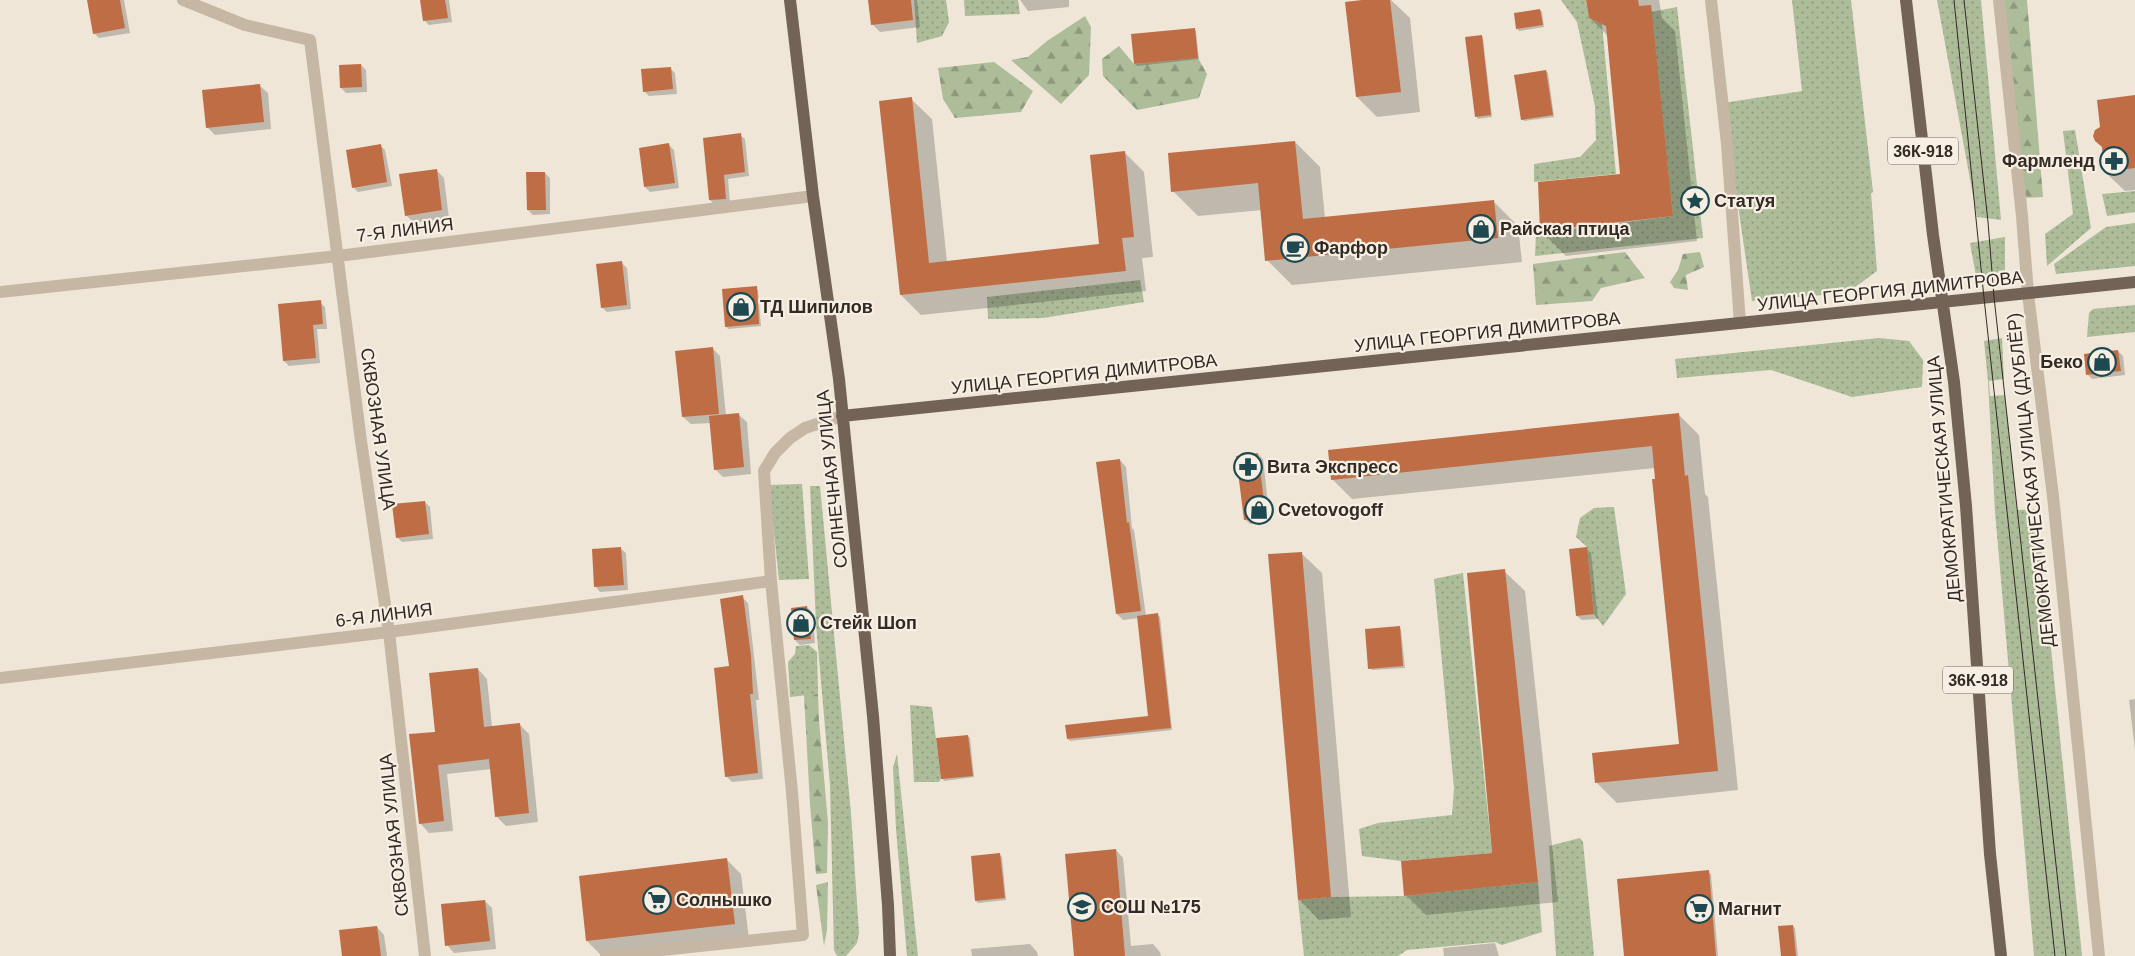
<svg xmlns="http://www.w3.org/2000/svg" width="2135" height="956" viewBox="0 0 2135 956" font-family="Helvetica,sans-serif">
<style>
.grass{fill:url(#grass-dots)}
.forest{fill:url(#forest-firs)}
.shadow{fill:#0003}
.building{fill:#bf6d45}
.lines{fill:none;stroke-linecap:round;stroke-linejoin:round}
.minor{stroke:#c6b6a4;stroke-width:12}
.major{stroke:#736357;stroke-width:12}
.tram{stroke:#322a25;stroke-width:1}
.labels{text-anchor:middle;stroke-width:4.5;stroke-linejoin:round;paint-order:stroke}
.shield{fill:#f7efe3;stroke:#6d655e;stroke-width:1}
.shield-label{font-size:16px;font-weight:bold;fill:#322a25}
.poi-label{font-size:18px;font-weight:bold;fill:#322a25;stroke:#f7efe3;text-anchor:start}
.street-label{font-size:18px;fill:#322a25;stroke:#f7efe3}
</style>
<defs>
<pattern id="grass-dots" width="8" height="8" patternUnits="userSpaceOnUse" patternTransform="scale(1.25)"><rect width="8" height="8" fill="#adbc99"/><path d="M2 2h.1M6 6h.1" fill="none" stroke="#8d997d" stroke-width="1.8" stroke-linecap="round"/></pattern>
<pattern id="forest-firs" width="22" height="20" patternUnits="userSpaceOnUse" patternTransform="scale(1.25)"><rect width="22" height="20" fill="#adbc99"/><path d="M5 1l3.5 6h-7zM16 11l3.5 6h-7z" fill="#8d997d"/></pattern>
</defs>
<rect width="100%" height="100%" fill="#efe6d7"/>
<path class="grass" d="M914,0H946L949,22L942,36L917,43Z
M964,0H1018L1020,14L965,16Z
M1561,0H1586L1589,18L1602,24L1616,174L1534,182V164L1580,157L1596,140L1595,106L1577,22Z
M1792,0H1851L1873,192L1871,193L1877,271L1847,293L1752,301L1723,103L1802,91Z
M1937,0H1981L2001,220L1977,217Z
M1677,7L1703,238L1535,256L1536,234L1673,216L1651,12Z
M2075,130L2091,228L2047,266L2045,234L2073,214L2063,131Z
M2135,191V212L2107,216L2102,194Z
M2135,223V266L2056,274L2054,264L2106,227Z
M2005,237V271L1995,276H1976L1970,243Z
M1140,280L1144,302L1043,318L988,319L987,297Z
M2135,305V332L2087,337L2089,313L2093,309Z
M1879,338L1909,341L1923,360L1922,387L1852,397L1771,370L1677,378L1675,359Z
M2002,338L2004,379L1989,381L1990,396L2005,395L2017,510L2037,509L2082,956H2034L1995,512L1988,381L1984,341Z
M802,484L809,579L779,580L769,485Z
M810,486H820L851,813L859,933L857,943L846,956H837L834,950L830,785L816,624Z
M1614,507L1626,594L1603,626L1594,614L1587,547L1576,537L1580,518L1594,508Z
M1463,573L1492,853L1401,861L1362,856L1359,829L1378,823L1452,815L1454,788L1434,579Z
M809,645L817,652L818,694L790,697L788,662L795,654L796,646Z
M910,705L932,707L941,779L939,782H914Z
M897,754L918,956H907L896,829L893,767Z
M1580,838L1583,842L1594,956H1556L1549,846Z
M1538,882L1542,932L1502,945L1495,942L1407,950L1398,956H1304L1298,900L1331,897L1404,896Z"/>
<path class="forest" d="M1999,0H2027L2043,197L2020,198Z
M1085,16L1091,27L1089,75L1061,104L1011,60L1028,57L1047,41Z
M1119,46L1134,64L1198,58L1207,74L1199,98L1137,110L1103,76L1102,59Z
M994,62L1033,91L1021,112L955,118L943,99L938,68Z
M1625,252L1645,278L1601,288L1592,301L1536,305L1533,264Z
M1700,252L1704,267L1686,275L1688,290L1674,288L1670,282L1678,270L1683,254Z
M818,694L819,720L828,823L827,873L816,874L810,804L804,695Z
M828,882L827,930L824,946L816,885Z"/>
<path class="shadow" d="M93,0H124L130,33L99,38L94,33Z
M421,0H449L452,22L429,25L424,20Z
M869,0H917L920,27L880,32L872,24Z
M1020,0H1069V7L1028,11Z
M1373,0H1391L1410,18L1420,112L1377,117L1357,97Z
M1588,0H1659L1662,18L1675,31L1697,241L1566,256L1541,231L1621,175L1608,36L1590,18Z
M1540,10L1542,12L1544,27L1519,31L1517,29Z
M1194,29L1196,31L1199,59L1137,66L1135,64Z
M1481,36L1483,38L1492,117L1478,119L1476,116Z
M361,65L366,70L367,92L346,93L341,88Z
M670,68L675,73L677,94L649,96L644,91Z
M1546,71L1548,73L1554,117L1524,121L1522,119Z
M260,86L268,93L271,129L215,135L207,127Z
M2135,96V190L2125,191L2105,172L2103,148Z
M911,99L932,119L947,262L1101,246L1124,152L1144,172L1153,257L1142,258L1146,291L921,315L901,295Z
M740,135L745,139L749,176L728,179L730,203L714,204L710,200Z
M1295,142L1320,167L1325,218L1493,201L1518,226L1522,262L1292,285L1267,260L1262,210L1198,216L1173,191Z
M380,145L385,150L392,186L358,192L353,187Z
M669,145L674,150L679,188L650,192L645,187Z
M436,170L444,178L449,218L414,223L406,215Z
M545,173L550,178V214L533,215L528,210Z
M622,263L627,268L631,309L607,312L602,307Z
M756,288L758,290L761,326L728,329L726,326Z
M320,302L325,307L327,329H317L320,363L289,366L284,361Z
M712,348L720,356L726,416L739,415L747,422L751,474L723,477L715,469L711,423L691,424L683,417Z
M2118,351L2123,356L2125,375L2092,379L2087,374Z
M1678,414L1699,435L1705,494L1708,497L1738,790L1617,803L1597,783L1681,745L1655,468L1352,499L1332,479Z
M1258,454L1263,459L1270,521L1250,524L1245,519Z
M1120,460L1126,467L1132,528L1134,530L1146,616L1158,615L1160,617L1172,730L1070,741L1068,739L1149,717L1139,618L1123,620L1117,614L1097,463Z
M425,502L430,507L433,539L402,542L397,537Z
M1586,548L1591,553L1598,619L1582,620L1577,616Z
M621,549L626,553L628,590L600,592L596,587Z
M1301,553L1322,573L1351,917L1319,920L1299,899Z
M1504,571L1525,591L1558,902L1426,915L1406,895L1493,854Z
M742,597L748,603L759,700H756L763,779L732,782L726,776L730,668Z
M807,607L812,612L815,643L800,645L795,640Z
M1399,627L1401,630L1405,668L1372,670L1370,668Z
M478,669L487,679L492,727L519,724L529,734L538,822L506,826L496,816L492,769L447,774L453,831L429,833L420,823L436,733Z
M2135,699V750L2129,700Z
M968,736L970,738L974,777L944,781L942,778Z
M1116,850L1123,858L1131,946L1153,944L1160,952L1161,956H1075Z
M1000,855L1002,857L1006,900L978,903L976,901Z
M727,860L741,874L749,939L602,956L587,941L580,877Z
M1708,872L1711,874L1718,956H1625Z
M485,901L492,908L496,949L454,953L447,945Z
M1793,926L1795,928L1798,956H1782Z
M377,927L384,935L387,956H343Z
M1495,943L1499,956H1444L1443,948Z
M1030,944L1037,952L1038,956H972L971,949Z"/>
<path class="building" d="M87,0H120L125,28L93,34Z
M420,0H445L448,18L423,21Z
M868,0H911L913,20L871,25Z
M1362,0H1390L1401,92L1356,97L1345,2Z
M1586,0H1638L1639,6L1651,5L1673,216L1540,231L1538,182L1620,174L1606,26L1589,18Z
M1540,9L1543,25L1516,29L1514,13Z
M1195,28L1198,58L1134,64L1131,34Z
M1482,35L1491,115L1475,117L1465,37Z
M361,64L362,87L340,88L339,65Z
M671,67L673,89L643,92L641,69Z
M1546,70L1553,115L1521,120L1514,75Z
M260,84L264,122L206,128L202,90Z
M2135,95V168L2104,172L2102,147L2095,141L2093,136L2095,130L2100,127L2097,100Z
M912,97L929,263L1099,244L1090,155L1125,151L1134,237L1122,238L1126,271L900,295L879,101Z
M741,133L745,172L724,175L726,199L709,200L703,138Z
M1295,141L1303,219L1494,200L1498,238L1265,261L1258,183L1171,192L1168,153Z
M669,143L675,183L644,187L639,148Z
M381,144L387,182L352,188L346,150Z
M437,169L442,210L405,216L399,174Z
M526,172H545L546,210H527Z
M622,261L627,305L601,308L596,264Z
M757,286L759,324L725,327L722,289Z
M321,300L323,324L313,325L316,358L283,361L278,304Z
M713,347L719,414L682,417L675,351Z
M2118,350L2121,371L2086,375L2084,354Z
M739,413L744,467L714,470L709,416Z
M1679,413L1685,476L1688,475L1718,771L1595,783L1592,753L1679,744L1652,479H1655L1652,446L1331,480L1328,450Z
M1258,453L1266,517L1244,520L1236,456Z
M1120,459L1127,523L1129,522L1141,611L1116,614L1096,462Z
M425,501L429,534L396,538L392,504Z
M621,547L624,585L594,587L592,549Z
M1587,547L1594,614L1576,616L1569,549Z
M1302,552L1331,897L1298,900L1268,554Z
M1505,569L1538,882L1404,896L1401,861L1492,853L1467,573Z
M743,595L751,656L753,694H750L758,773L725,777L714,668L729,666L720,599Z
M807,606L811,639L794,640L791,608Z
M1158,613L1171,728L1067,739L1065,725L1148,716L1137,616Z
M1400,626L1403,666L1368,669L1365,629Z
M478,668L484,727L520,723L529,813L495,817L489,759L438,765L444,821L419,824L409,734L435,732L429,673Z
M968,735L973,776L941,779L936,738Z
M1116,849L1125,956H1074L1065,854Z
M1000,853L1005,898L975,901L971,856Z
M727,858L735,924L586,941L579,876Z
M1709,870L1716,956H1624L1617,879Z
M485,900L490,941L445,946L441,904Z
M1793,925L1796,956H1781L1778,926Z
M377,926L381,956H342L339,930Z"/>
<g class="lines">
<path class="minor" d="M183,0L245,25L310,40L361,441L389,632L425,956
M1711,0L1727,144L1740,323
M1999,0L2022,216L2028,294L2053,496L2099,956
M0,292L338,256L813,196
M0,678L389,632L771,581
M606,956L803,935L792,792L771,581L764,471L775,453L790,438L805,428L842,416"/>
<path class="major" d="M790,0L813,196L839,379L873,716L888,905L890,956
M1906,0L1933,235L1954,382L1966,506L1990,854L2001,956
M842,416L2135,282"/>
<path class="tram" d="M1954,0L1984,298L2055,956
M1964,0L1988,222L1994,297L2066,956"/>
</g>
<defs>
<symbol id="pharmacy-ring" viewBox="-11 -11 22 22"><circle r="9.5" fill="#f7efe3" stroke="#1e4950" stroke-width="1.5"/><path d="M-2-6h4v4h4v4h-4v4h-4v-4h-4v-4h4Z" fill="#1e4950"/></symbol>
<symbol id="sight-ring" viewBox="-11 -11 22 22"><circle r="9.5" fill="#f7efe3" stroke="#1e4950" stroke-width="1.5"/><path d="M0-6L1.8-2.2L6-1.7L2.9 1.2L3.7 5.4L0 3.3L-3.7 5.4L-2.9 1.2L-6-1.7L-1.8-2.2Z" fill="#1e4950"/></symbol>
<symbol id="shop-ring" viewBox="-11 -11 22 22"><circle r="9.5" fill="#f7efe3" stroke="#1e4950" stroke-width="1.5"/><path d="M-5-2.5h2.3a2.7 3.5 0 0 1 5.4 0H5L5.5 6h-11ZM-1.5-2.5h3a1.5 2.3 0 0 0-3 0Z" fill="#1e4950"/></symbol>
<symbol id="cafe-ring" viewBox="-11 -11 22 22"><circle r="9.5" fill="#f7efe3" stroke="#1e4950" stroke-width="1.5"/><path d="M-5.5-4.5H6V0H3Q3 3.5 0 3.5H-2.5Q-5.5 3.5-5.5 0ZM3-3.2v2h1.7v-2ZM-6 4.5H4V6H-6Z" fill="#1e4950"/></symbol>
<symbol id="supermarket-ring" viewBox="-11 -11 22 22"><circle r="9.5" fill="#f7efe3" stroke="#1e4950" stroke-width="1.5"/><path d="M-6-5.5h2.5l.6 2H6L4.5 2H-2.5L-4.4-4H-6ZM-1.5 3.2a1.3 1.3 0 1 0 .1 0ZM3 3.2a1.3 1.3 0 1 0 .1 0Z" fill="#1e4950"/></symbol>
<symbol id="school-ring" viewBox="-11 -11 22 22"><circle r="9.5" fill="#f7efe3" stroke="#1e4950" stroke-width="1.5"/><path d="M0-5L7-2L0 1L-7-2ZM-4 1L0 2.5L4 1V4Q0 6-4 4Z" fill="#1e4950"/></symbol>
</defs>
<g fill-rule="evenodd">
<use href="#pharmacy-ring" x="2098" y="145" width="32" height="32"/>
<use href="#sight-ring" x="1679" y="185" width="32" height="32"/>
<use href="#shop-ring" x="1465" y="213" width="32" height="32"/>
<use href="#cafe-ring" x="1279" y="232" width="32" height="32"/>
<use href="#shop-ring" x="725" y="291" width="32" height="32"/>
<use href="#shop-ring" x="2086" y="346" width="32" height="32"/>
<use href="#pharmacy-ring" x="1232" y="451" width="32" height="32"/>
<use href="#shop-ring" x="1243" y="494" width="32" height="32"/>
<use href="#shop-ring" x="785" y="607" width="32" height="32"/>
<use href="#supermarket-ring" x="641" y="884" width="32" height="32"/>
<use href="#school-ring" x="1066" y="891" width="32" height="32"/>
<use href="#supermarket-ring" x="1683" y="893" width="32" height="32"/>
</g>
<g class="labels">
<g class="shield">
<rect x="1888" y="137.5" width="70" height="27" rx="4"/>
<rect x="1943" y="666.5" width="70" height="27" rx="4"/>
</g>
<g class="shield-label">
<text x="1923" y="157">36К-918</text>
<text x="1978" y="686">36К-918</text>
</g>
<g class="poi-label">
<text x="2095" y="167" text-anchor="end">Фармленд</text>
<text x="1714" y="207">Статуя</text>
<text x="1500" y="235">Райская птица</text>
<text x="1314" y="254">Фарфор</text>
<text x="760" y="313">ТД Шипилов</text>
<text x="2083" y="368" text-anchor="end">Беко</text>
<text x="1267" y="473">Вита Экспресс</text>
<text x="1278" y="516">Cvetovogoff</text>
<text x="820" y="629">Стейк Шоп</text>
<text x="676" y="906">Солнышко</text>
<text x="1101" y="913">СОШ №175</text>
<text x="1718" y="915">Магнит</text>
</g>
<g class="street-label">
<text transform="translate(405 230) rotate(-7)" y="6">7-Я ЛИНИЯ</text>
<text transform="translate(1890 291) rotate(-6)" y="6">УЛИЦА ГЕОРГИЯ ДИМИТРОВА</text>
<text transform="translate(1487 332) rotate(-6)" y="6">УЛИЦА ГЕОРГИЯ ДИМИТРОВА</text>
<text transform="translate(1084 374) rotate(-6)" y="6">УЛИЦА ГЕОРГИЯ ДИМИТРОВА</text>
<text transform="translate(378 429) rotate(82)" y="6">СКВОЗНАЯ УЛИЦА</text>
<text transform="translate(832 479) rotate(-96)" y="6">СОЛНЕЧНАЯ УЛИЦА</text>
<text transform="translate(1944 479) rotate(-95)" y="6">ДЕМОКРАТИЧЕСКАЯ УЛИЦА</text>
<text transform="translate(2031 480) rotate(-96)" y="6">ДЕМОКРАТИЧЕСКАЯ УЛИЦА (ДУБЛЁР)</text>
<text transform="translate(384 615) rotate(-7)" y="6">6-Я ЛИНИЯ</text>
<text transform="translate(394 835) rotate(-96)" y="6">СКВОЗНАЯ УЛИЦА</text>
</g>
</g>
</svg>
